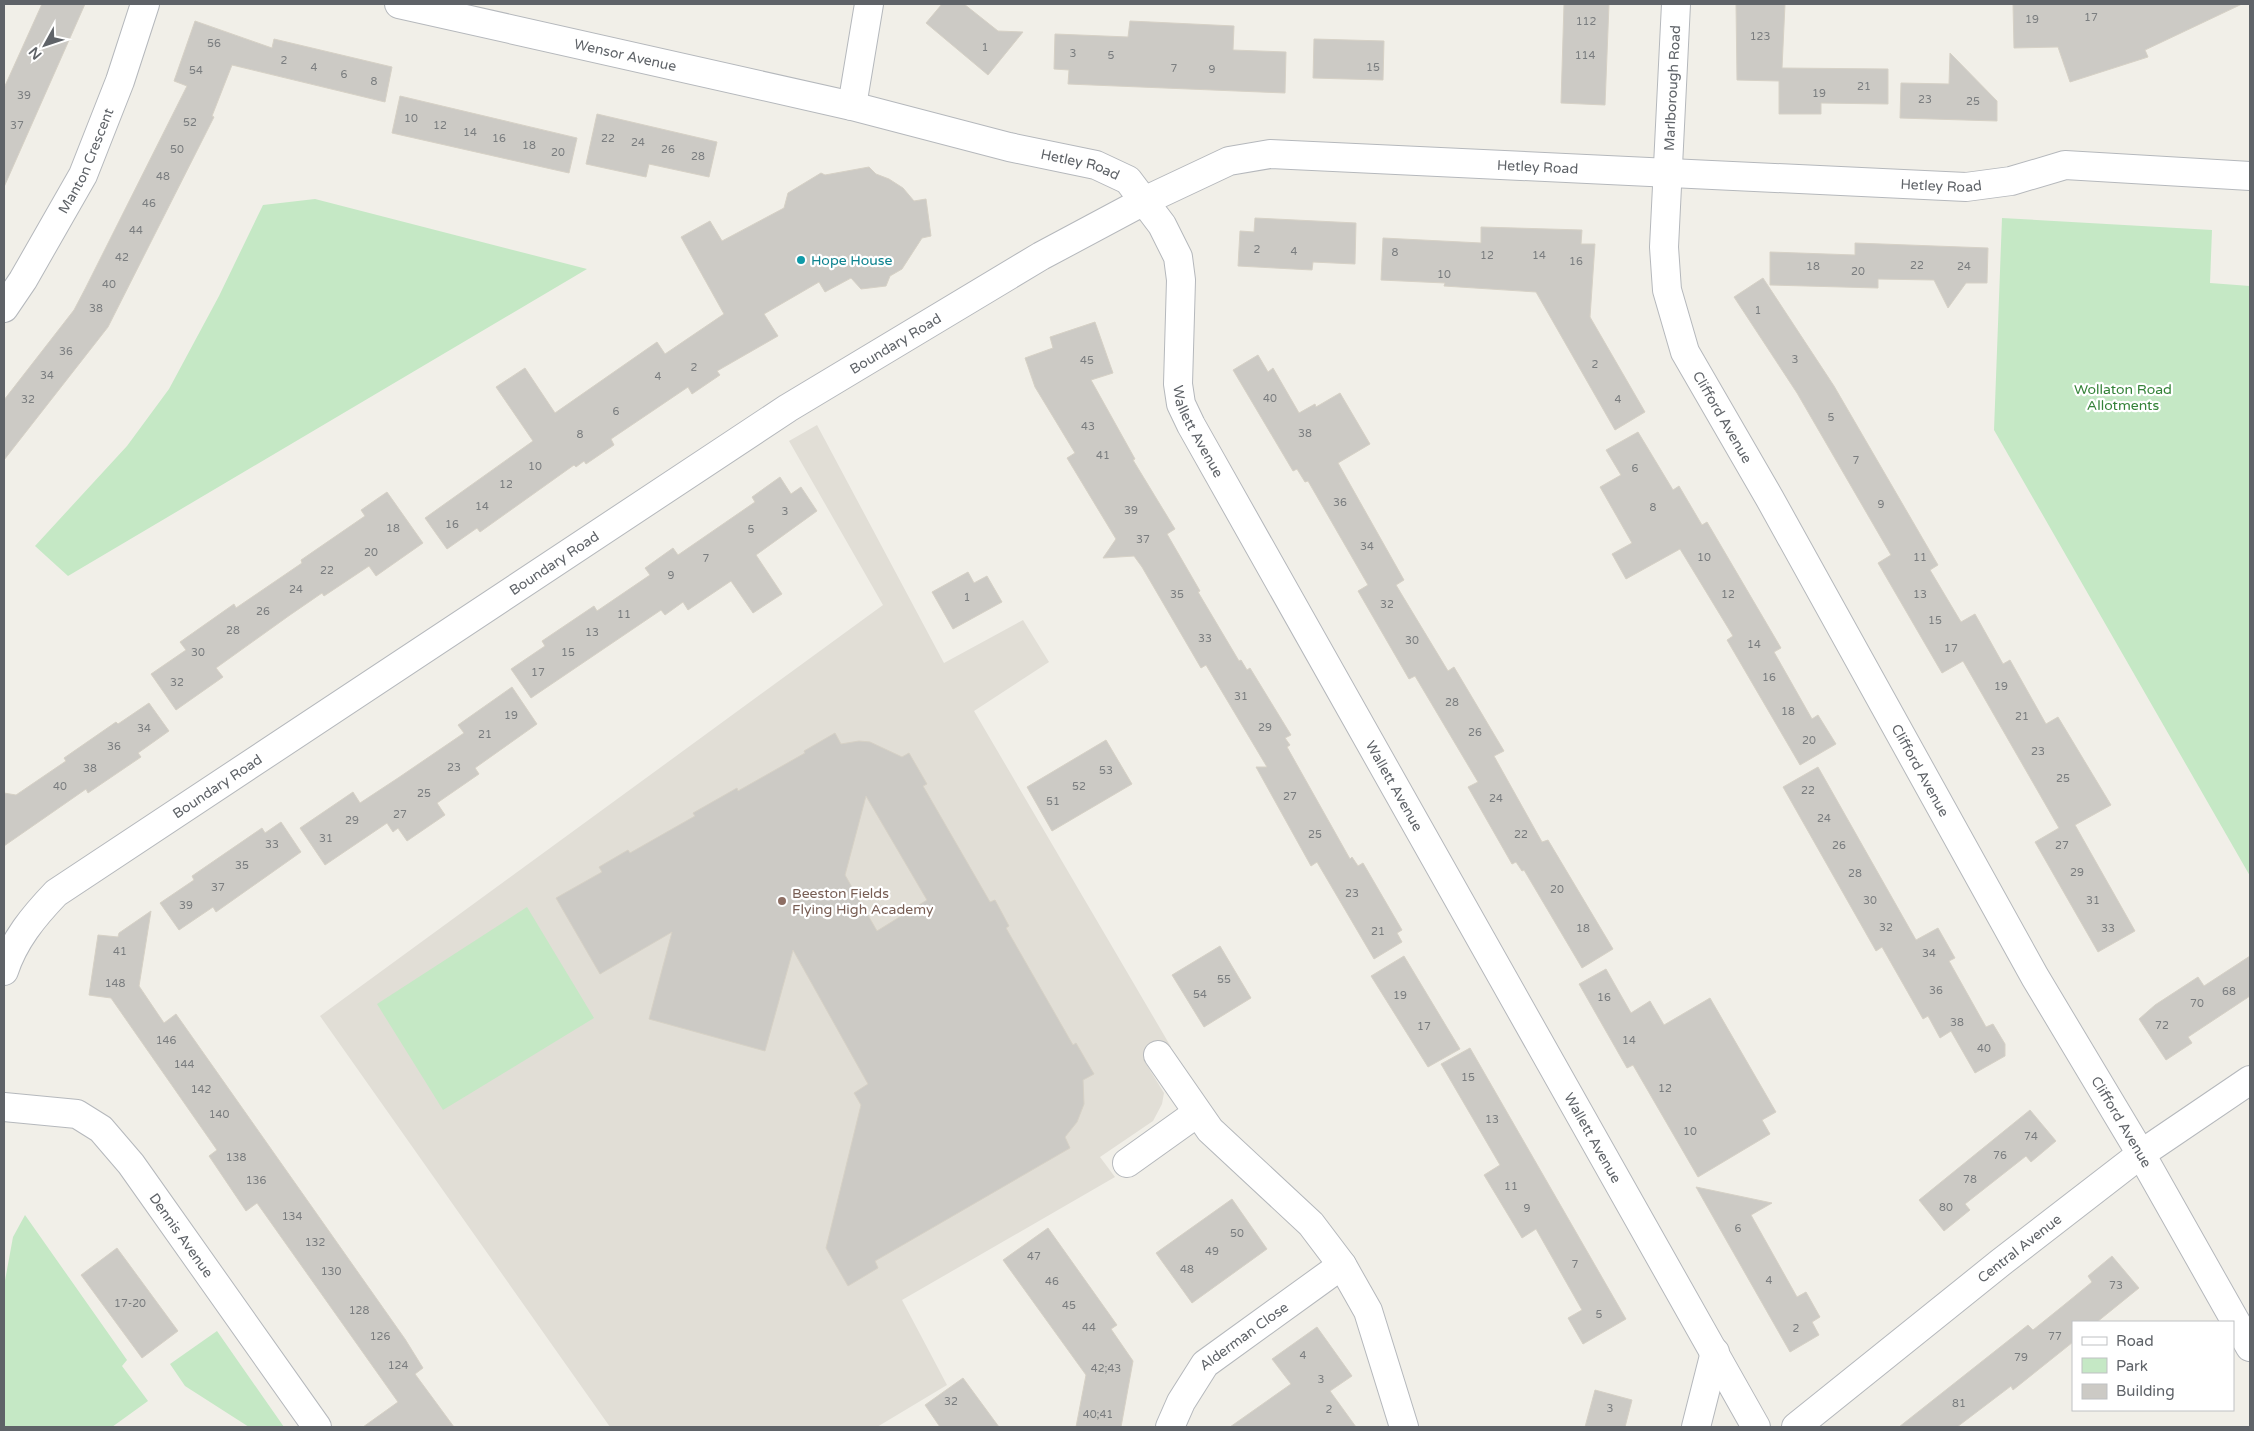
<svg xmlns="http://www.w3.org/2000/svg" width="2254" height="1431" viewBox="0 0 2254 1431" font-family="'Varela Round',sans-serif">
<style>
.education{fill:#e1ded6}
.green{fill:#c5e8c5}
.building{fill:#cccac5;stroke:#d6d1c6;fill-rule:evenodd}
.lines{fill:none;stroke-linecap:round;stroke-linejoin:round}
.minor-casing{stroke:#b5b8bc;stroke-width:30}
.minor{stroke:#fff;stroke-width:28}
.culture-dot{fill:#0f9aa8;stroke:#fff;stroke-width:2}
.education-dot{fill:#8d6e63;stroke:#fff;stroke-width:2}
.labels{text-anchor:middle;stroke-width:4.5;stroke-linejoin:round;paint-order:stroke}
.number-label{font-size:11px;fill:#7a7d7f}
.street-label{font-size:14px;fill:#5f6368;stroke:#fff}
.culture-label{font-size:14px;fill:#0d838f;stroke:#fff;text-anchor:start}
.park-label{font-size:14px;fill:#348238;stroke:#fff}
.education-label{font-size:14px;fill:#785e54;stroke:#fff;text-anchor:start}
</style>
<rect width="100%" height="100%" fill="#f1efe8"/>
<path class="education" d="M817,425L944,663L1023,620L1049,662L974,711L1171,1047L1145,1062L1164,1093L1162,1104L1153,1121L1100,1157L1115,1177L902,1300L947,1385L877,1427H610L320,1016L883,605L789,441Z"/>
<path class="green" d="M315,199L587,269L68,576L35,546L127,446L169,389L219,296L263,205Z
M2002,218L2212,230L2210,283L2250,286V876L1994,430Z
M527,907L594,1018L443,1110L377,1004Z
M25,1215L127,1360L122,1366L148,1401L112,1427H4V1286L13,1237Z
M217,1331L284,1427H249L185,1386L170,1364Z"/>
<path class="building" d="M42,4H85L4,187V88Z
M942,4H964L998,31L1023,32L988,75L926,23Z
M1564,4H1609L1605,105L1561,103Z
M1736,4H1785L1782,68L1888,69V104L1821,103V114H1779V81L1737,80Z
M2013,4H2242L2145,50L2148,57L2070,82L2058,47L2014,48Z
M195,21L272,48L274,39L392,67L385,102L232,65L212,116L214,117L108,327L4,460V400L74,310L85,289L187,86L174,81Z
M1130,21L1234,26L1233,50L1286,52L1285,93L1068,84L1069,70L1054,69L1055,34L1128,37Z
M1314,39L1384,41L1383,80L1313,78Z
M1950,53L1997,101V121L1900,118L1901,83L1949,84Z
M400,96L577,138L569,173L392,133Z
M597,114L717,142L709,177L649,164L646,177L586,164Z
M869,167L876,174L889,179L903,188L914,201L926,199L931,236L922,238L902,269L890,276L886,286L861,289L851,278L825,292L819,282L764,314L778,336L717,371L720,375L692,394L688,387L611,439L614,445L586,464L584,461L576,467L574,465L480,532L477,528L447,549L425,518L533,441L496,387L525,368L555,413L657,342L665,354L724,314L681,237L710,221L722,241L784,208L788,193L821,173L825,175Z
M1255,218L1356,223L1355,264L1313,262L1312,270L1238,266L1240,231L1254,232Z
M1481,227L1582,230L1581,244H1595L1590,317L1645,412L1615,430L1536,292L1444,286L1445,283L1381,280L1383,238L1481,243Z
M1855,243L1988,248L1987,283H1966L1948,308L1934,280L1878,279V288L1770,285V252L1855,255Z
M1763,278L1834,386L1938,565L1930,570L1961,622L1975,614L2003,664L2010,660L2046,724L2058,717L2111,805L2075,825L2135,931L2098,952L2035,842L2059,828L1963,661L1942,673L1878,563L1891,555L1797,393L1734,297Z
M1095,322L1113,373L1091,380L1135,459L1133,460L1175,529L1167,534L1200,591L1198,592L1239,661L1241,660L1247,670L1250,668L1291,735L1285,738L1290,745L1287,747L1350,859L1352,857L1358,866L1363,863L1402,930L1397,933L1402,942L1374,959L1317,862L1311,866L1256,767H1267L1206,665L1201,668L1142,567L1134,556L1103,558L1116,539L1067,458L1075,453L1035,387L1025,358L1053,348L1050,337Z
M1258,355L1268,372L1273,368L1299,413L1315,404L1316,407L1340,393L1370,444L1338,463L1404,580L1396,585L1448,671L1454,667L1504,751L1494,756L1542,842L1548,840L1613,949L1582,968L1524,870L1522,871L1516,862L1512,864L1468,787L1478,782L1415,676L1409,679L1358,591L1368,585L1308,481L1305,482L1297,469L1293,471L1233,370Z
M1638,432L1673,490L1679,486L1702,525L1707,522L1781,648L1774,652L1812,719L1818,715L1836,744L1800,765L1727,640L1733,636L1680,549L1626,579L1612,554L1632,543L1600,487L1621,475L1606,450Z
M780,477L791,494L801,487L817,511L756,555L782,594L753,613L731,581L688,610L683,602L665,615L661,610L531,698L511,669L545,646L542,641L594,606L597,611L650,575L645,568L673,548L678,555L755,502L752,497Z
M387,492L423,543L376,576L369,566L324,596L322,593L290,615L216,668L223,677L176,710L151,674L186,650L180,642L234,604L236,608L302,563L301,560L365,516L361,510Z
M968,572L974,583L987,576L1002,602L953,629L932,592Z
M512,687L537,724L475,768L479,774L437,803L445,815L407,841L398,828L393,832L387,823L325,865L300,828L353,792L360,803L398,778L464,733L458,725Z
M149,703L169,731L138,753L141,757L88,793L86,789L4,846V793L16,795L66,761L64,758L116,722L118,724Z
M835,733L841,744L859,741L870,742L902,757L909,753L927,784L923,786L990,902L995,900L1009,926L1006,928L1073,1045L1076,1043L1094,1074L1083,1080L1084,1104L1077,1122L1065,1137L1070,1148L875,1261L878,1268L848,1286L826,1248L861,1105L854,1093L868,1084L793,950L765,1051L649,1019L672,932L600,974L556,898L602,872L599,867L628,850L630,853L695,816L693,813L737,788L738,791L805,753L804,751ZM866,796L927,900L877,931L845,875Z
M1106,740L1132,784L1052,831L1027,787Z
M1818,767L1916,940L1938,928L1955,958L1949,961L1986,1027L1993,1024L2005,1044V1056L1975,1073L1951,1031L1940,1038L1928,1016L1923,1019L1882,947L1876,951L1783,787Z
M281,822L301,852L216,912L213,907L179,930L160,903L194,880L192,876L262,828L265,833Z
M151,911L139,986L164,1023L176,1014L405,1339L423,1368L415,1374L454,1427H363L398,1402L257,1203L246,1211L209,1156L217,1150L111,998L89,995L98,935L118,937L119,933Z
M1220,946L1251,998L1204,1027L1172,975Z
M1404,956L1460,1049L1428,1067L1371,976Z
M2250,956V996L2188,1037L2192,1043L2166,1060L2139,1019L2155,1005L2198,977L2204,986Z
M1606,969L1631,1013L1650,1001L1664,1025L1710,998L1776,1112L1762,1120L1770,1134L1698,1177L1633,1065L1627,1068L1579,984Z
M1470,1048L1626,1319L1583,1344L1568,1318L1582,1310L1536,1229L1522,1238L1484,1175L1500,1165L1441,1064Z
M2030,1110L2056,1141L2031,1162L2026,1156L1965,1204L1970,1210L1944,1231L1919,1200Z
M1696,1187L1772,1203L1751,1215L1797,1297L1806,1292L1820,1317L1812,1322L1819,1335L1790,1352Z
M1232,1199L1267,1249L1192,1303L1156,1253Z
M1048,1228L1117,1325L1111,1329L1133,1361L1121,1427H1076L1086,1375L1003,1260Z
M117,1248L178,1331L142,1358L81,1275Z
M2112,1256L2139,1288L2097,1322H2073V1342L2013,1390L2011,1386L1957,1427H1899L2028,1325L2033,1330L2064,1305L2092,1282L2088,1276Z
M1317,1327L1352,1376L1330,1391L1356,1427H1230L1291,1384L1272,1359Z
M963,1378L999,1427H940L925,1405Z
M1595,1390L1632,1400L1625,1427H1585Z"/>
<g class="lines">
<defs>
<g id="minor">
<path id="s1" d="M399,4L852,106L1009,147L1096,165L1128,180L1162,225L1178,257L1181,280L1178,384L1181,404L1191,425L1756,1427"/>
<path id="s2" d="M1676,4L1664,247L1667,290L1685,352L1770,499L2035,977L2141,1154L2250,1347"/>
<path d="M852,106L869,4"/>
<path id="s3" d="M4,308L23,280L83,175L120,81L145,4"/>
<path id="s4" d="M4,971C14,940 34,916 56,893L788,408L1041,256L1144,201L1229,161L1270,154L1966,187L2011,181L2065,165L2250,176"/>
<path d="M1158,1055L1210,1130L1311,1224L1342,1265L1368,1311L1404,1427"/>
<path id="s5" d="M4,1107L77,1114L101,1129L131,1164L317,1427"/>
<path d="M1127,1163L1197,1113"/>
<path id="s6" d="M1170,1427L1181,1402L1205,1364L1342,1265"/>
<path d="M1696,1427L1715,1352"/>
<path id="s7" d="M1796,1427L2000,1263L2141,1154L2250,1080"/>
</g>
</defs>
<use href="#minor" class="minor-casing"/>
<use href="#minor" class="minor"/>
</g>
<circle class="culture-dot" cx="801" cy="260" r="5"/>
<circle class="education-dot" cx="782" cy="901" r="5"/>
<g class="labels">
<g class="number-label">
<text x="2091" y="21">17</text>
<text x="2032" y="23">19</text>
<text x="1586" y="25">112</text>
<text x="1760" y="40">123</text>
<text x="214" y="47">56</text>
<text x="985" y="51">1</text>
<text x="1073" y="57">3</text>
<text x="1111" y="59">5</text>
<text x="1585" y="59">114</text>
<text x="284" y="64">2</text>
<text x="314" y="71">4</text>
<text x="1373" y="71">15</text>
<text x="1174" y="72">7</text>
<text x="1212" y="73">9</text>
<text x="196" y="74">54</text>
<text x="344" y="78">6</text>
<text x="374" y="85">8</text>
<text x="1864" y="90">21</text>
<text x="1819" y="97">19</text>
<text x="24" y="99">39</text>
<text x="1925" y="103">23</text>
<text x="1973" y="105">25</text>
<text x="411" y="122">10</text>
<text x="190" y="126">52</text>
<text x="17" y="129">37</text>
<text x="440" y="129">12</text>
<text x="470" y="136">14</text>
<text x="499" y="142">16</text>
<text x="608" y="142">22</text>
<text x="638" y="146">24</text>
<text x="529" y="149">18</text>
<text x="177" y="153">50</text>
<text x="668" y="153">26</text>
<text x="558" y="156">20</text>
<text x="698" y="160">28</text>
<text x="163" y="180">48</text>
<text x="149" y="207">46</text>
<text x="136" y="234">44</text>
<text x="1257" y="253">2</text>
<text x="1294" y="255">4</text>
<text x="1395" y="256">8</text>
<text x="1487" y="259">12</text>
<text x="1539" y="259">14</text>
<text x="122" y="261">42</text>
<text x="1576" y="265">16</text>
<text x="1917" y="269">22</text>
<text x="1813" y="270">18</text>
<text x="1964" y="270">24</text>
<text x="1858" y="275">20</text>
<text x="1444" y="278">10</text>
<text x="109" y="288">40</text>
<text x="96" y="312">38</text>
<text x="1758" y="314">1</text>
<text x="66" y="355">36</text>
<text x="1795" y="363">3</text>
<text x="1087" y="364">45</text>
<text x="1595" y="368">2</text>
<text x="694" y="371">2</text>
<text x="47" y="379">34</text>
<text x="658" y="380">4</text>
<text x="1270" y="402">40</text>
<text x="28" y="403">32</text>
<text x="1618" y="403">4</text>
<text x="616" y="415">6</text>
<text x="1831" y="421">5</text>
<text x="1088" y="430">43</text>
<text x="1305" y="437">38</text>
<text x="580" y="438">8</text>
<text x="1103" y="459">41</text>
<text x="1856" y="464">7</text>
<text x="535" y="470">10</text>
<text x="1635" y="472">6</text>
<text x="506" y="488">12</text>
<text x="1340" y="506">36</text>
<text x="1881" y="508">9</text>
<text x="482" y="510">14</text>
<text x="1653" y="511">8</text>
<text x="1131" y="514">39</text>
<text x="785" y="515">3</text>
<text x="452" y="528">16</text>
<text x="393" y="532">18</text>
<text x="751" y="533">5</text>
<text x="1143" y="543">37</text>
<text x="1367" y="550">34</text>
<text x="371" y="556">20</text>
<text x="1704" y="561">10</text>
<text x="1920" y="561">11</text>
<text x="706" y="562">7</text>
<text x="327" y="574">22</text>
<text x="671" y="579">9</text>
<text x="296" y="593">24</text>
<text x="1177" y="598">35</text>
<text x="1728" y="598">12</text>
<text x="1920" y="598">13</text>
<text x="967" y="601">1</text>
<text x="1387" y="608">32</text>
<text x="263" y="615">26</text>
<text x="624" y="618">11</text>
<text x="1935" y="624">15</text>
<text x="233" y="634">28</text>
<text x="592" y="636">13</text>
<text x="1205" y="642">33</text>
<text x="1412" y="644">30</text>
<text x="1754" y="648">14</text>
<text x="1951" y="652">17</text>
<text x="198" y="656">30</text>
<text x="568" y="656">15</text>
<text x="538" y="676">17</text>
<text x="1769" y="681">16</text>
<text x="177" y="686">32</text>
<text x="2001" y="690">19</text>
<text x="1241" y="700">31</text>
<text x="1452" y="706">28</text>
<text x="1788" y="715">18</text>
<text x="511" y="719">19</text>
<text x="2022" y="720">21</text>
<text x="1265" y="731">29</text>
<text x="144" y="732">34</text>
<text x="1475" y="736">26</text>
<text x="485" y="738">21</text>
<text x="1809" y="744">20</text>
<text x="114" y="750">36</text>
<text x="2038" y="755">23</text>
<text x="454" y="771">23</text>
<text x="90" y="772">38</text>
<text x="1106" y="774">53</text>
<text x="2063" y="782">25</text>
<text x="60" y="790">40</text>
<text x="1079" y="790">52</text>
<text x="1808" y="794">22</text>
<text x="424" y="797">25</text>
<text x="1290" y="800">27</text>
<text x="1496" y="802">24</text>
<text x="1053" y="805">51</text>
<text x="400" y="818">27</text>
<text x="1824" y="822">24</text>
<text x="352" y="824">29</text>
<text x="1315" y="838">25</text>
<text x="1521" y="838">22</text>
<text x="326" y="842">31</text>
<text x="272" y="848">33</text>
<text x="1839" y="849">26</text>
<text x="2062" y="849">27</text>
<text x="242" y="869">35</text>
<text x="2077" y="876">29</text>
<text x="1855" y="877">28</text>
<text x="218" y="891">37</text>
<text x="1557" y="893">20</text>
<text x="1352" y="897">23</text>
<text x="1870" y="904">30</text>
<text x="2093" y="904">31</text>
<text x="186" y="909">39</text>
<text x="1886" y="931">32</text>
<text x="1583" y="932">18</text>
<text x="2108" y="932">33</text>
<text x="1378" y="935">21</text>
<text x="120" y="955">41</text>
<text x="1929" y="957">34</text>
<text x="1224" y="983">55</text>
<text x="115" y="987">148</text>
<text x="1936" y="994">36</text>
<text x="2229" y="995">68</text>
<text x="1200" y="998">54</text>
<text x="1400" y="999">19</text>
<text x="1604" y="1001">16</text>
<text x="2197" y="1007">70</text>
<text x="1957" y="1026">38</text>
<text x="2162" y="1029">72</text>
<text x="1424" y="1030">17</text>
<text x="166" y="1044">146</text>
<text x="1629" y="1044">14</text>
<text x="1984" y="1052">40</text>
<text x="184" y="1068">144</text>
<text x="1468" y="1081">15</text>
<text x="1665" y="1092">12</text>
<text x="201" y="1093">142</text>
<text x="219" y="1118">140</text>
<text x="1492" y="1123">13</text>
<text x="1690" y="1135">10</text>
<text x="2031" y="1140">74</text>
<text x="2000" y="1159">76</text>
<text x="236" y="1161">138</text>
<text x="1970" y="1183">78</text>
<text x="256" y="1184">136</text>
<text x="1511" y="1190">11</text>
<text x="1946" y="1211">80</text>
<text x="1527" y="1212">9</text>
<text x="292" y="1220">134</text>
<text x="1738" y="1232">6</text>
<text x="1237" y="1237">50</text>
<text x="315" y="1246">132</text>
<text x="1212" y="1255">49</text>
<text x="1034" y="1260">47</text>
<text x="1575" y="1268">7</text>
<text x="1187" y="1273">48</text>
<text x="331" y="1275">130</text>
<text x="1769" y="1284">4</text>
<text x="1052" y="1285">46</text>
<text x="2116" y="1289">73</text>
<text x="130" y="1307">17-20</text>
<text x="1069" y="1309">45</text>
<text x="359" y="1314">128</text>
<text x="1599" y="1318">5</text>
<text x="1089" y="1331">44</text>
<text x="1796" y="1332">2</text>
<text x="380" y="1340">126</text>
<text x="2055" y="1340">77</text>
<text x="1303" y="1359">4</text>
<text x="2021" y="1361">79</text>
<text x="398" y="1369">124</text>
<text x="1106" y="1372">42;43</text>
<text x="1321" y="1383">3</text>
<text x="951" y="1405">32</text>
<text x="1959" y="1407">81</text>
<text x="1610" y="1412">3</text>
<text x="1329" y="1413">2</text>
<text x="1098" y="1418">40;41</text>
</g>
<g class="street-label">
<text dy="5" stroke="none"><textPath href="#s1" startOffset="232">Wensor Avenue</textPath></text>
<text transform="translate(1672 88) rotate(-87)" y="5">Marlborough Road</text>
<text dy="5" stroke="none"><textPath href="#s3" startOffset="169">Manton Crescent</textPath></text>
<text dy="5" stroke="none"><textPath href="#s1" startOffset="700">Hetley Road</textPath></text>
<text dy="5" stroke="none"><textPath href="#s4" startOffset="1788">Hetley Road</textPath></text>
<text dy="5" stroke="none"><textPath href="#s4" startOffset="2192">Hetley Road</textPath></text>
<text dy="5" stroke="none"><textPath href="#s4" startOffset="1098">Boundary Road</textPath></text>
<text dy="5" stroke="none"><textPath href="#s2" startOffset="426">Clifford Avenue</textPath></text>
<text dy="5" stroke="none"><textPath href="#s1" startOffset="1022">Wallett Avenue</textPath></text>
<text dy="5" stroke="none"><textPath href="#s4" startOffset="692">Boundary Road</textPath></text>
<text dy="5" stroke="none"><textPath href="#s2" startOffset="831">Clifford Avenue</textPath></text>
<text dy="5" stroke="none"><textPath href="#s4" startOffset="288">Boundary Road</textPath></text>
<text dy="5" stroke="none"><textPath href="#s1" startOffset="1428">Wallett Avenue</textPath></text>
<text dy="5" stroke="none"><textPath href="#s2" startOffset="1236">Clifford Avenue</textPath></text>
<text dy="5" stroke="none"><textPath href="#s1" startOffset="1832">Wallett Avenue</textPath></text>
<text dy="5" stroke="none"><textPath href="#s5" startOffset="235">Dennis Avenue</textPath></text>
<text dy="5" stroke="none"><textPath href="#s7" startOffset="286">Central Avenue</textPath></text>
<text dy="5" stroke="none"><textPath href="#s6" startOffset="120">Alderman Close</textPath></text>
</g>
<g class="culture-label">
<text x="811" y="265">Hope House</text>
</g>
<g class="park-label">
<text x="2123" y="394">Wollaton Road<tspan x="2123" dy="16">Allotments</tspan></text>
</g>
<g class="education-label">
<text x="792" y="898">Beeston Fields<tspan x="792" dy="16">Flying High Academy</tspan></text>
</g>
</g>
<rect width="2254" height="1431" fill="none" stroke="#5f6368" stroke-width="10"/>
<rect x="2072" y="1321" width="162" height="90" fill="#ffffff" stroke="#bfc1c3"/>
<rect x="2082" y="1337" width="25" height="8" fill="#ffffff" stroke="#bfc1c3"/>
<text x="2116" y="1346" font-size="15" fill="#5f6368">Road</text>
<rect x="2082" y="1358" width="25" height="15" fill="#c5e8c5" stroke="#bfc1c3"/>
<text x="2116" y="1371" font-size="15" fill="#5f6368">Park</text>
<rect x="2082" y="1384" width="25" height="15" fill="#cccac5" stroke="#bfc1c3"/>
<text x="2116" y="1396" font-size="15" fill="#5f6368">Building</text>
<g transform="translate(45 45) rotate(230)" stroke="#ffffff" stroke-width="4" paint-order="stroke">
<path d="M0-4L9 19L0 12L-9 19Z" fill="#5f6368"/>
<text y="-8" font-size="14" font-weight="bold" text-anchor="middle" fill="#5f6368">N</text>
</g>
</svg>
